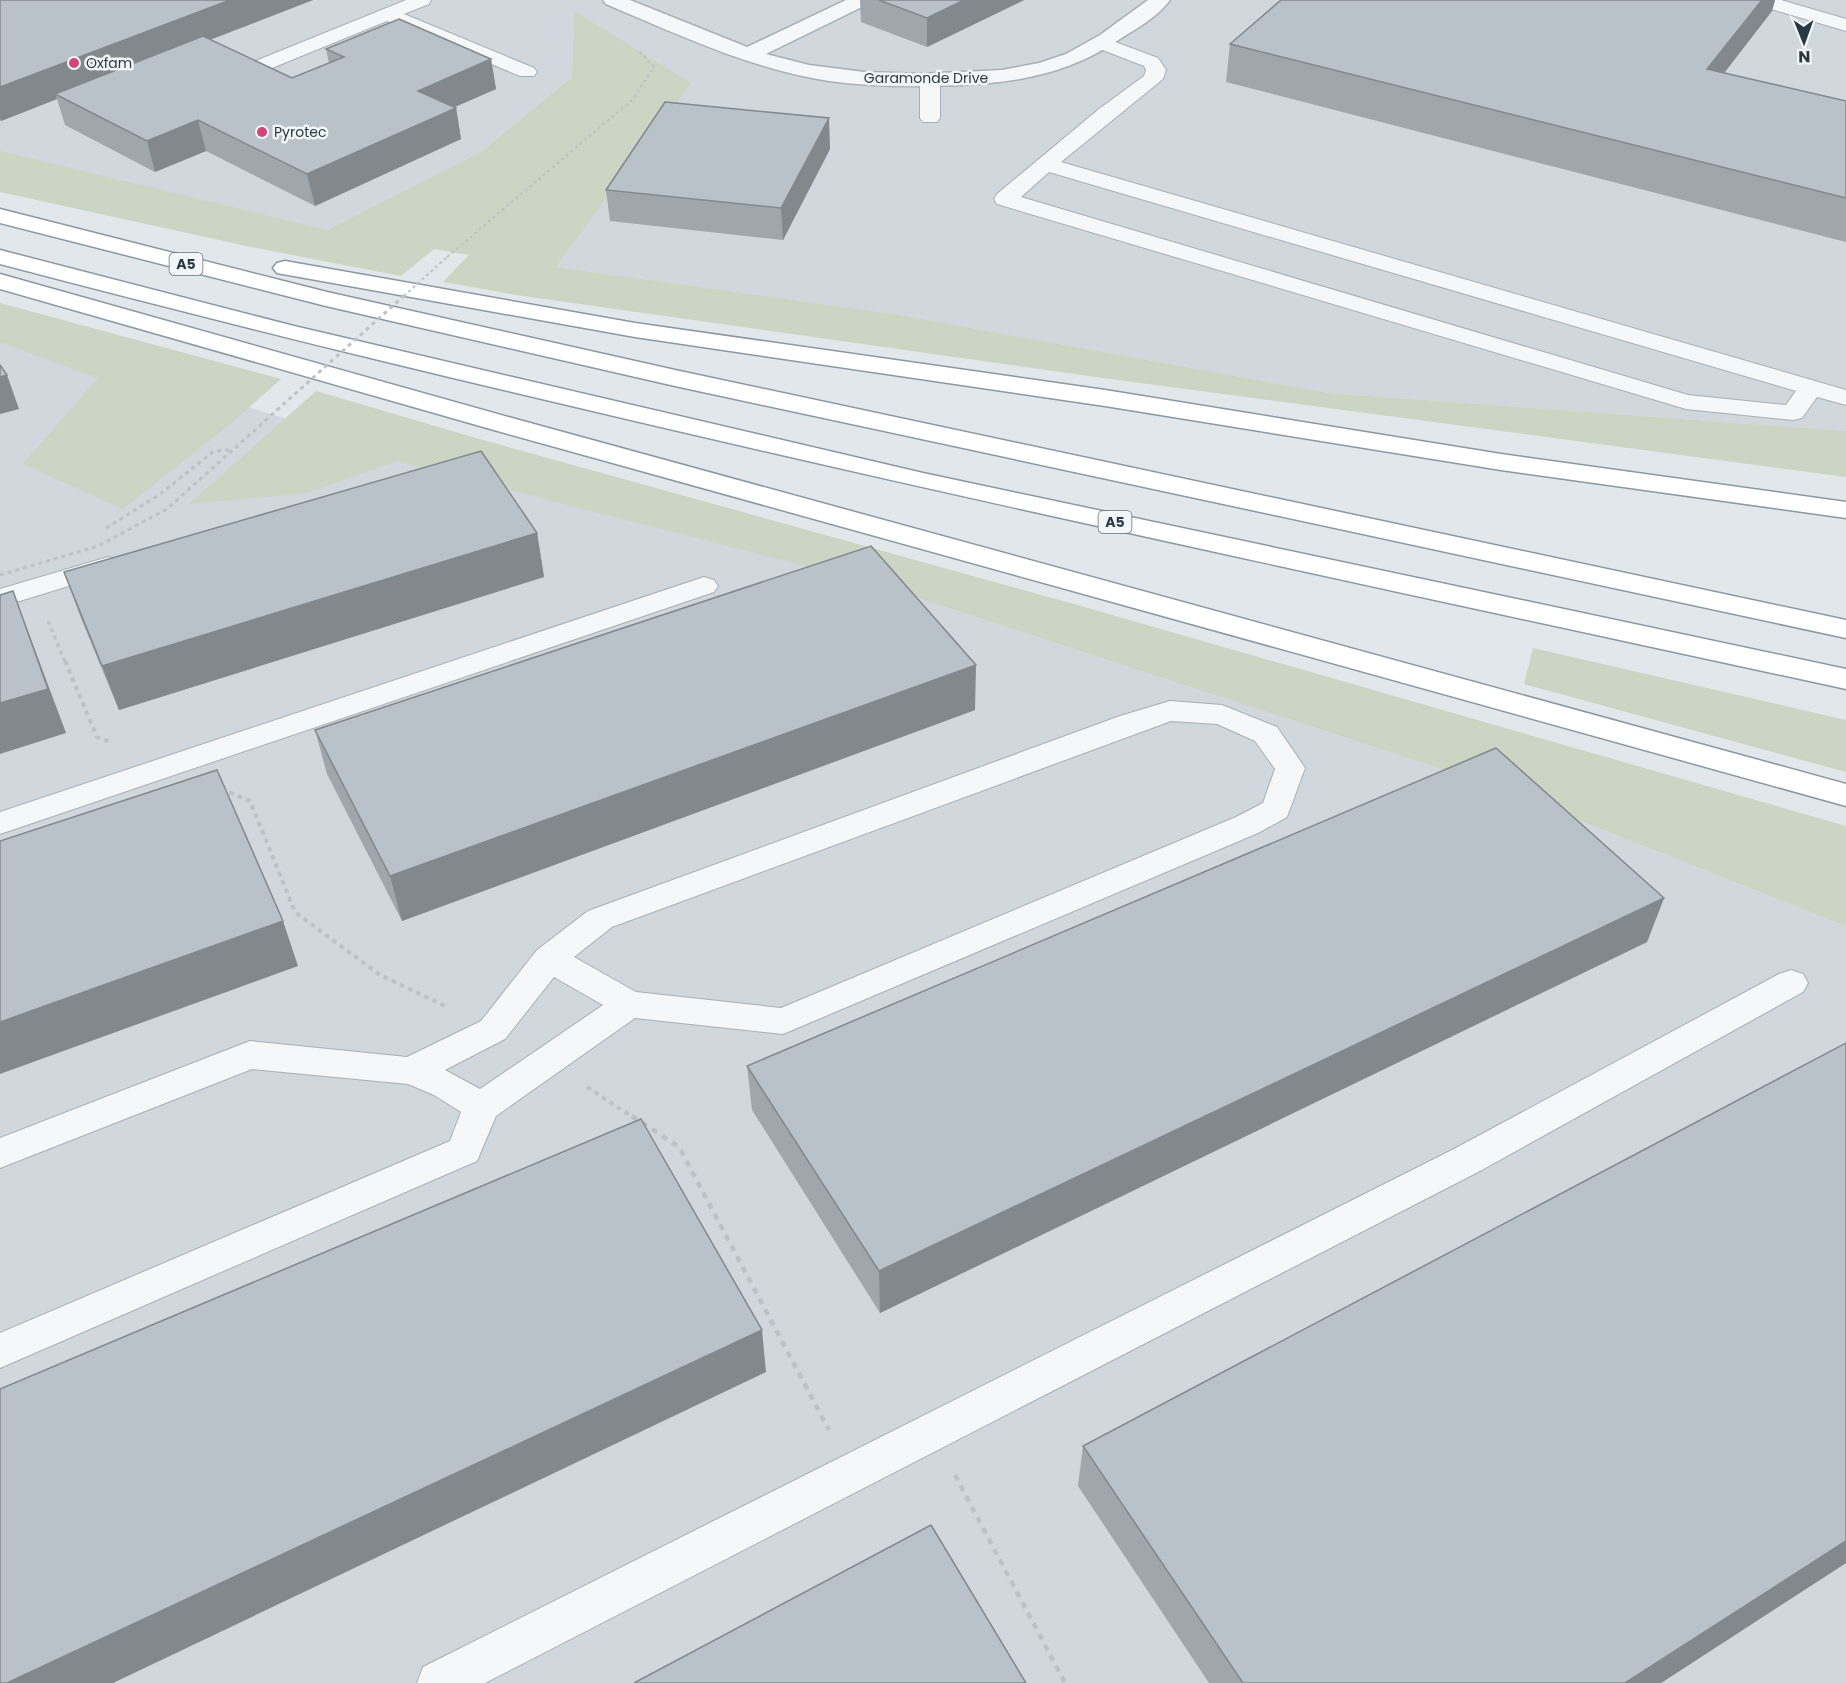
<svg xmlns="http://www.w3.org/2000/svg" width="1846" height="1683" viewBox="0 0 1846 1683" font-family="Poppins,sans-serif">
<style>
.built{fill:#d0d7dd}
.green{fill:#cbd5c3}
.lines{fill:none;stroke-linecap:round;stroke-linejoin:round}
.lane-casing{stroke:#a7afb5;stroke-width:2}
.street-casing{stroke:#a7afb5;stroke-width:3}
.highway-casing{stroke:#8998a2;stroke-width:3}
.path-far3{stroke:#bcc2c6;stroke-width:2;stroke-dasharray:3 3;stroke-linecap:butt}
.path-far2{stroke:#bcc2c6;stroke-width:3;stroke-dasharray:4 4;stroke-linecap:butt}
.path-far1{stroke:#bcc2c6;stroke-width:4;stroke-dasharray:4.5 4.5;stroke-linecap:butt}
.path{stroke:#bcc2c6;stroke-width:4.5;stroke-dasharray:6 6;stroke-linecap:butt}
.lane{fill:#f5f7f9;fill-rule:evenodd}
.street{fill:#f5f7f9;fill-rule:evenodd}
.highway{fill:#fff;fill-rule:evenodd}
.path-bridge-far1{stroke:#bcc2c6;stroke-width:2;stroke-dasharray:3 3;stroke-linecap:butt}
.path-bridge{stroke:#bcc2c6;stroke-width:3;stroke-dasharray:4 4;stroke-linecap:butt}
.wall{fill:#9fa7ac}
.shaded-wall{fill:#82888c}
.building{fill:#b9c2c8;stroke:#82888c;stroke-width:1.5}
.poi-dot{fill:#d2457a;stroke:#f2f6f8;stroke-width:2}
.labels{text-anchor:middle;stroke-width:5;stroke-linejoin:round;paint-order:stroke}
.far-poi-label{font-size:14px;fill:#293943;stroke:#f2f6f8;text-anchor:start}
.far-street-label{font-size:14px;fill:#293943;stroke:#f2f6f8}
.shield{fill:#f2f6f8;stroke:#657279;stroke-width:1.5}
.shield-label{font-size:14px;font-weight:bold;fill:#293943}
</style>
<rect width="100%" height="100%" fill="#e2e7eb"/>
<path class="built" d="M0,0H1846V431L1329,393L895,314L556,267L690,83L574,12L572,77L482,151L327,230L0,152Z
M0,330L270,414L872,583L1484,783L1846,926V1683H0Z"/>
<path class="green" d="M574,11L691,83L556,267L895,314L1329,393L1846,431V477L1103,378L523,296L443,282L469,255L434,249L401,276L251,247L0,192V151L327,230L482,151L572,77Z
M0,303L281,379L228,426L123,509L23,464L98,378L0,342Z
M316,391L476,438L1074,604L1846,826V926L1484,783L872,583L397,461L307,493L189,504Z
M1533,648L1846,720V772L1524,684Z"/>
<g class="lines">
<defs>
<path id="lane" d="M406,0H431L429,4L404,14L534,68L537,72L534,76H520L387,21L272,68H258L255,64L258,60Z
M1752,0H1781L1846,19V31L1754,4Z
M1102,37L1158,58L1166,70L1163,79L1061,162L1846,390V405L1817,397L1802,418L1793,420L1686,409L997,204L994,199L997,194L1099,109L1144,76L1146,70L1144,66L1095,47L1092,43ZM1049,172L1796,391L1786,405L1688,395L1021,197Z
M930,75L937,77L940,81V118L937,122H923L920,118V81L923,77Z
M108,557L118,559L122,565L118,571L0,607V589Z
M704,577L714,580L718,586L714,592L0,834V812Z
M1170,701L1222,705L1277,727L1305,768L1287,817L1258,833L783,1034L635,1018L496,1116L477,1161L0,1368V1333L450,1141L461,1112L434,1095L408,1084L252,1069L0,1168V1138L250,1041L407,1057L481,1021L537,950L588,911L1120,716ZM1171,721L1217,724L1255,741L1275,769L1263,803L1236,817L781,1008L636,992L574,957L612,927ZM554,977L603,1005L480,1089L445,1070L505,1039Z
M1791,970L1803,974L1808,983L1803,992L1480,1171L485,1683H417L423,1667L1454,1149L1779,974Z"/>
<path id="street" d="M603,0H630L747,47L846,0H871L868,4L766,54L809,65L864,72L921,74L1002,70L1039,63L1066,54L1100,35L1148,0H1170C1159,16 1136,29 1120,39C1073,72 1018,83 961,85C917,87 873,87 829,81C751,69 679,35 606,4Z"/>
<path id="highway" d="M0,209L327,292L675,370L1846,620V638L675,386L326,306L0,223Z
M0,250L294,326L923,473L1846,669V689C1229,555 611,425 0,264Z
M285,261L635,323L1105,390L1501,454L1846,502V518L1501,470L1105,406L635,337L277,273L273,268L277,263Z
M0,274L512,418L1846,784V806L494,430L0,289Z"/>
</defs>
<use href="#lane" class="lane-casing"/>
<use href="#street" class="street-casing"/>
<use href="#highway" class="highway-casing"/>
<path class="path-far3" d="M447,257L632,100L654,67L639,51"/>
<path class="path-far2" d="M106,528L159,495L214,451L230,450
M48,621L65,662"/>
<path class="path-far1" d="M65,661L97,737L112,743
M221,789L250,801L295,912L380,975L445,1006
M587,1087L634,1118"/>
<path class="path" d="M632,1116L679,1147L829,1430
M955,1475L1065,1683"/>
<use href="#lane" class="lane"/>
<use href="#street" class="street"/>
<use href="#highway" class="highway"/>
<path class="path-bridge-far1" d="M404,296L447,257"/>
<path class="path-bridge" d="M0,575L98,546L167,509L406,294"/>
</g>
<path class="wall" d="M0,0H313L210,40L292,78L329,63L326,49L491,59L496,89L454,107L456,108L461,139L315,206L206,151L155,172L65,125L57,99L1,121L0,120Z
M860,0H1024L927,47L861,22Z
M1281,0H1775L1772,11L1724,73L1846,101V242L1226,82L1230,44Z
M830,149L783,240L610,221L606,190Z
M537,533L544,577L119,710L80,616L64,572Z
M975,710L402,921L327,774L315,730Z
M1664,898L1647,942L880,1313L752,1110L747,1066Z
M1846,1043V1563L1661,1683H1209L1078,1486L1083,1446Z"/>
<path class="shaded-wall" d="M230,0H313L61,97L55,94L57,99L1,121L0,117V87Z
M964,0H1024L927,47V18Z
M1762,0H1775L1772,11L1697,108L1707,69Z
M491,59L496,89L423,121L418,91Z
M456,108L461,139L315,206L307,174Z
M829,118L830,149L783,240L781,208Z
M198,120L206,151L155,172L147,141Z
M7,375L19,409L0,414V377Z
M537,533L544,577L119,710L102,666Z
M13,591L66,733L0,754V703Z
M976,665L975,710L402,921L390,876Z
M1664,898L1647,942L880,1313L879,1271Z
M283,921L298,966L0,1074V1022Z
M762,1330L766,1372L113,1683H7Z
M1846,1541V1563L1661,1683H1625Z"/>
<path class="building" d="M0,0H230L0,87Z
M879,0H964L927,18Z
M1281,0H1762L1707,69L1846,101V198L1230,44Z
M399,19L491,59L418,91L456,108L307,174L198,120L147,141L55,94L203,36L292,78L344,57L326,49Z
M665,102L829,118L781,208L606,190Z
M0,365L7,375L0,377Z
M481,451L537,533L102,666L64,572Z
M871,546L976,665L390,876L315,730Z
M13,591L48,689L0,703V595Z
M1496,748L1664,898L879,1271L747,1066Z
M217,770L283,921L0,1022V841Z
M1846,1043V1541L1625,1683H1243L1083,1446Z
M641,1119L762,1330L7,1683H0V1389Z
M931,1525L1026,1683H634Z"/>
<g class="poi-dot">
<circle cx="74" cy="63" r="6"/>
<circle cx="262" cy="132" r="6"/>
</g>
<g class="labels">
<g class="far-poi-label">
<text x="86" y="68">Oxfam</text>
<text x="274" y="137">Pyrotec</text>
</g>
<g class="far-street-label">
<text x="926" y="83">Garamonde Drive</text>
</g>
<g class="shield">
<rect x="169.5" y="253" width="33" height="22" rx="4.5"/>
<rect x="1098.5" y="511" width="33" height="22" rx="4.5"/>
</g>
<g class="shield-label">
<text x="186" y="269">A5</text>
<text x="1115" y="527">A5</text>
</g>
</g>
<g transform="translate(1804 42) rotate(179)" stroke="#f2f6f8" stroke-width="4.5" paint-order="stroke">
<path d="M0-4.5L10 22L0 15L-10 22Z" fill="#293943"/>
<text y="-9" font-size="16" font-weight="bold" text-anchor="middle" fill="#293943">N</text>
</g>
</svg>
